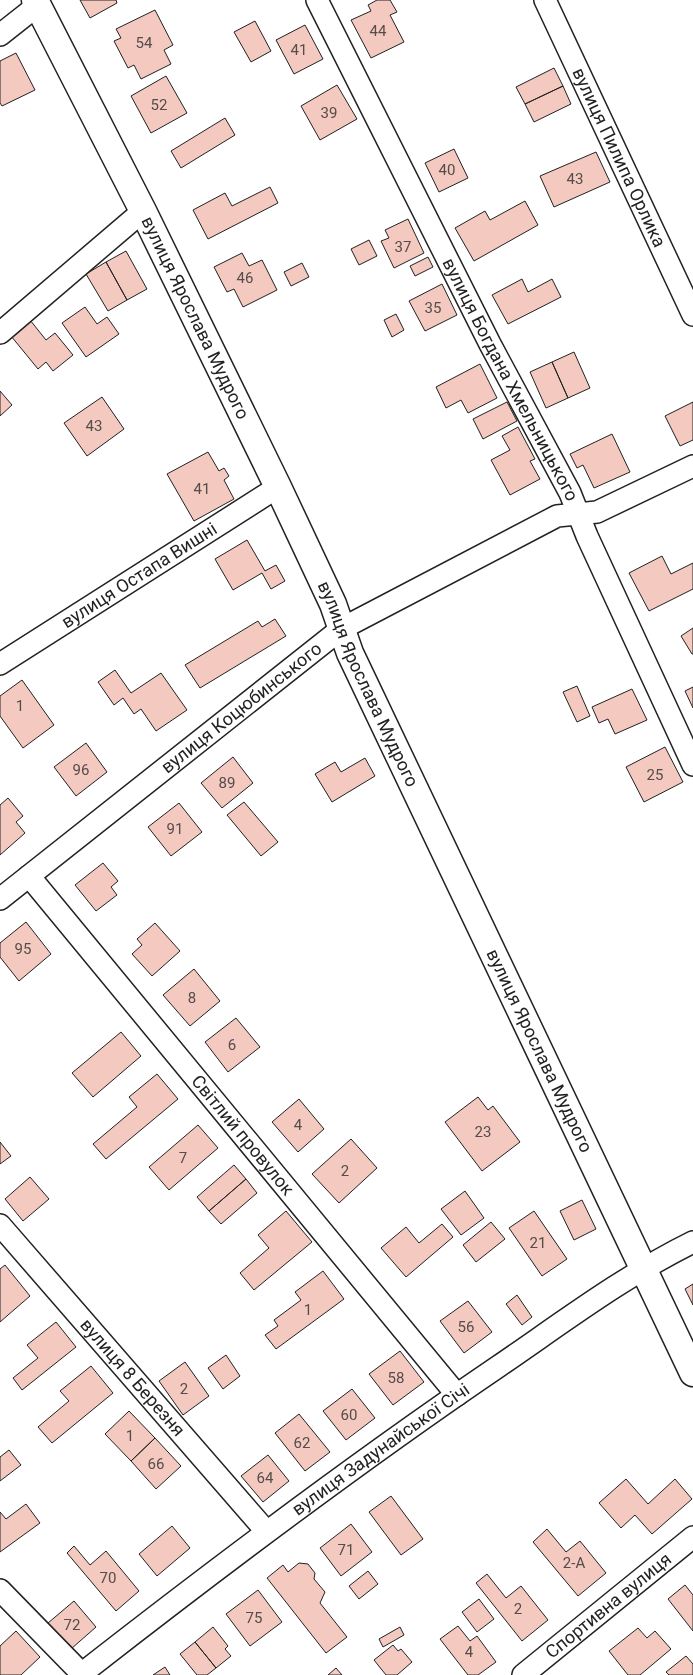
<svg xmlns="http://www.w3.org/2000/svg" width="693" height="1675" viewBox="0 0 693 1675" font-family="Roboto,sans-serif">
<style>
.building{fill:#f3c9c0;stroke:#222}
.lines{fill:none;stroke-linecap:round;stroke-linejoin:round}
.minor-casing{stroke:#222;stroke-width:24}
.tertiary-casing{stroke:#222;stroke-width:29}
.minor{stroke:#fff;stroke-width:21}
.tertiary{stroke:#fff;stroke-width:26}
.labels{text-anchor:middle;stroke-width:4;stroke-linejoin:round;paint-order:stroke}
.number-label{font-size:15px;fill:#564c4a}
.street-label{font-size:18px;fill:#222;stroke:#fff}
</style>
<rect width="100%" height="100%" fill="#fff"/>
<path class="building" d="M80,0H116L117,3L90,18Z
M377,0H390L397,12L390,15L404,42L371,58L351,20L371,11L368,5Z
M155,10L173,45L164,50L171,64L141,79L134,65L128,68L114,41L121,38L116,29Z
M255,21L271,51L251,62L234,32Z
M305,25L323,59L294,74L276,40Z
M16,53L35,90L2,106L0,103V61Z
M554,68L563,86L525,104L516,87Z
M166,76L187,113L151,133L131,96Z
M337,85L357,119L320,140L301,106Z
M563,86L571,104L534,122L525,104Z
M225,118L235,135L181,168L171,151Z
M454,149L468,178L439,192L425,163Z
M596,152L610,182L554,207L540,176Z
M270,187L278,203L208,239L193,210L225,193L232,206Z
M525,201L538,225L474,261L455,228L485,211L490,220Z
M408,219L424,253L394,268L381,241L389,238L385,230Z
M369,240L377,256L359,265L351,249Z
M126,251L147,289L127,300L106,262Z
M242,253L249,266L262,260L277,290L243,307L234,289L227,292L214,267Z
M428,257L433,267L415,276L410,266Z
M106,262L127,300L108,311L86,274Z
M302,263L309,277L291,286L284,272Z
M522,279L528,292L552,279L561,297L508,324L492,295Z
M442,284L457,315L425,331L409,301Z
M85,307L97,324L107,317L119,334L86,357L62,323Z
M396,314L404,330L392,337L384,320Z
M30,320L46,340L55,333L73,355L53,371L46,362L38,369L11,336Z
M574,352L590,388L568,398L552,362Z
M552,362L568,398L546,408L530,372Z
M480,364L497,398L468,413L461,400L446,408L436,387Z
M0,391L12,405L0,416Z
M102,397L124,429L87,456L64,423Z
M507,402L517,421L483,439L473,419Z
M693,402V440L680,446L665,416Z
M518,427L535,459L530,461L540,479L510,495L491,460L510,450L502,436Z
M612,434L630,472L594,488L583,465L577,468L570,454Z
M208,452L219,471L224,468L229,476L224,480L234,499L194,521L167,474Z
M247,540L265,571L276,565L285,581L271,589L262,573L233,590L215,559Z
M662,556L671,574L693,563V589L649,611L629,573Z
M275,619L286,636L200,688L185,665L258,621L262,627Z
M693,628V654H692L681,636Z
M115,670L131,693L161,673L187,710L156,731L141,709L134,714L123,698L114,705L98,682Z
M22,680L54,725L23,748L0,716V696Z
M577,686L590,716L577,722L563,692Z
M693,687V708L685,691Z
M632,689L647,720L615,734L608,719L599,723L592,707Z
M86,743L107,772L76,796L54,767Z
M665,747L683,782L644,802L626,767Z
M233,757L253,783L222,808L201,783Z
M365,758L375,776L332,802L315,774L335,762L341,772Z
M8,798L23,816L16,822L25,833L0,855V805Z
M244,802L278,842L261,856L227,815Z
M179,803L202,832L171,856L148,827Z
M103,863L118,881L111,887L117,895L96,911L75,885Z
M26,922L51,954L19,981L0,957V943Z
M155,923L180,951L152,976L132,954L142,945L137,939Z
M194,969L220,1001L190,1026L163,995Z
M236,1018L260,1047L228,1072L205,1042Z
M121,1032L141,1056L93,1097L72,1073Z
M157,1074L178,1099L106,1159L93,1144L137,1107L129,1097Z
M478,1097L488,1110L493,1106L520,1142L482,1171L445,1122Z
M299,1099L324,1129L298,1152L272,1122Z
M198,1125L218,1148L169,1190L149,1167Z
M351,1139L377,1168L339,1203L312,1174Z
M0,1142L11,1156L0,1164Z
M234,1165L246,1179L209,1211L197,1197Z
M30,1177L49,1199L23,1221L5,1199Z
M246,1179L257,1193L221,1224L209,1211Z
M465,1191L484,1218L461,1235L441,1209Z
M582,1200L596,1229L574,1240L560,1211Z
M286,1211L312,1242L254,1290L240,1273L269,1248L258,1235Z
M534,1211L567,1259L542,1276L509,1228Z
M491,1222L505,1239L476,1262L463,1245Z
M442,1224L453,1237L406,1277L381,1248L406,1227L419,1243Z
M5,1265L30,1296L0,1322V1269Z
M323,1271L344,1299L276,1349L265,1335L278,1326L274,1320L301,1300L295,1292Z
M693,1284V1305L685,1289Z
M517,1295L532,1317L522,1325L506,1304Z
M468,1301L492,1332L464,1353L440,1321Z
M56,1322L76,1347L22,1390L13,1378L38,1358L27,1345Z
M400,1351L424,1382L393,1405L369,1374Z
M226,1355L240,1376L223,1389L208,1368Z
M185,1362L209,1396L183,1415L159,1381Z
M91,1366L113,1393L52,1443L38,1427L69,1401L60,1391Z
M352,1389L375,1418L346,1440L323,1411Z
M129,1411L155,1438L131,1461L105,1434Z
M299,1414L330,1452L305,1471L275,1433Z
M155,1438L181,1466L156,1489L131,1461Z
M9,1450L21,1465L0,1481V1457Z
M268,1455L289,1481L263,1502L241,1476Z
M626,1479L648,1504L675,1479L692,1499L652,1534L635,1515L621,1528L599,1503Z
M391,1496L423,1539L401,1555L369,1512Z
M26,1504L40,1523L0,1552V1512L6,1519Z
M351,1524L372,1552L341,1576L320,1548Z
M172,1526L190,1548L157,1576L139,1554Z
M547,1529L566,1552L580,1541L606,1573L578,1596L533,1542Z
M74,1546L90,1565L106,1551L139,1591L116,1611L67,1553Z
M299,1563L308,1564L315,1573L314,1579L325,1592L320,1603L347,1637L326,1653L267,1578L283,1565L288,1572Z
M368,1571L378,1584L359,1599L349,1586Z
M487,1574L506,1598L521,1586L548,1620L522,1641L476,1583Z
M685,1585L693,1595V1631L668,1599Z
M258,1590L282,1622L250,1646L226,1614Z
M479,1599L494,1619L477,1632L462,1612Z
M74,1601L96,1627L71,1649L48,1623Z
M458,1626L470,1641L477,1636L496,1662L478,1675H468L440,1639Z
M213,1627L228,1646L225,1649L231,1656L216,1668L195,1642Z
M400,1627L404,1635L383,1647L379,1639Z
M638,1628L647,1638L655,1631L671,1649L640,1675H628L609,1651Z
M16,1631L40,1657L21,1675H0V1646Z
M195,1642L216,1668L207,1675H197L180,1654Z
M393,1645L398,1651L401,1649L412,1662L397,1675H386L374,1660Z
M686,1656L693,1664V1675H669L666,1672Z
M165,1667L170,1675H153Z
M336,1668L342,1675H328Z"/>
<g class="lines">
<defs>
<g id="minor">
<path id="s1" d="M317,0L490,344L570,493L587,536L693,765"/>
<path id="s2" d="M545,0L693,315"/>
<path d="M0,35L38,5"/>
<path d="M0,333L143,211"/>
<path id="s3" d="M0,664L278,487"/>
<path id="s4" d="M29,876L457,1395"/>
<path id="s5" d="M0,899L341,629L557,516L597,512L693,466"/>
<path id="s6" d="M0,1225L266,1531"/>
<path d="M0,1590L82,1674"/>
<path id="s7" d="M80,1675C217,1568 356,1463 499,1366C562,1323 624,1276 693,1242"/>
<path id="s8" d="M523,1675L693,1537"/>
</g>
<g id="tertiary">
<path id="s9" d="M35,0L143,211L278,487L333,604L350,653L693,1373"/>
</g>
</defs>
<use href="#minor" class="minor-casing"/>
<use href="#tertiary" class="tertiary-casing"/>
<use href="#minor" class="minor"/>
<use href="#tertiary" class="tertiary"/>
</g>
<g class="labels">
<g class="number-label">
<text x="378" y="36">44</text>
<text x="144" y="48">54</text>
<text x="299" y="55">41</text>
<text x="159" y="110">52</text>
<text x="329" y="118">39</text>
<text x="447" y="175">40</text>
<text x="575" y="184">43</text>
<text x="403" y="252">37</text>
<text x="245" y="283">46</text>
<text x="433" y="313">35</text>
<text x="94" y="431">43</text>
<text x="202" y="494">41</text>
<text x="20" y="711">1</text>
<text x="81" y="775">96</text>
<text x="655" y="780">25</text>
<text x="227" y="788">89</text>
<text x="175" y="834">91</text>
<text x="23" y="954">95</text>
<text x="192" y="1003">8</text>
<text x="232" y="1050">6</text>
<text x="298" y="1130">4</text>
<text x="483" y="1137">23</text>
<text x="183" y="1163">7</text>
<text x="345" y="1176">2</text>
<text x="538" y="1248">21</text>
<text x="308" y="1315">1</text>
<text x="466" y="1332">56</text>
<text x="396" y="1383">58</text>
<text x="184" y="1394">2</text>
<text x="349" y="1420">60</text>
<text x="130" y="1441">1</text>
<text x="302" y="1448">62</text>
<text x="156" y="1469">66</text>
<text x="265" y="1483">64</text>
<text x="346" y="1555">71</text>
<text x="574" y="1568">2-А</text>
<text x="108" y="1583">70</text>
<text x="518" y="1614">2</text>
<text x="254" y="1623">75</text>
<text x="72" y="1630">72</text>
<text x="469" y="1657">4</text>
</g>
<g class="street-label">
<text dy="6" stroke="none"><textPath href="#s2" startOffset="174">вулиця Пилипа Орлика</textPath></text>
<text dy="6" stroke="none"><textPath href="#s9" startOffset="356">вулиця Ярослава Мудрого</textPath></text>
<text dy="6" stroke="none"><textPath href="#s1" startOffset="426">вулиця Богдана Хмельницького</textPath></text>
<text dy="6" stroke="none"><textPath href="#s3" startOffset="165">вулиця Остапа Вишні</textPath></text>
<text dy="6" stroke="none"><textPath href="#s9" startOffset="761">вулиця Ярослава Мудрого</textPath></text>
<text dy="6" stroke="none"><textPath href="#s5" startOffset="308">вулиця Коцюбинського</textPath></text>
<text dy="6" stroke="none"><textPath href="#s9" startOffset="1166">вулиця Ярослава Мудрого</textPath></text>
<text dy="6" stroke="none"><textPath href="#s4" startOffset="336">Світлий провулок</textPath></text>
<text dy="6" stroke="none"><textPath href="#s6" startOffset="202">вулиця 8 Березня</textPath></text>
<text dy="6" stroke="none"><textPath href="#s7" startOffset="376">вулиця Задунайської Січі</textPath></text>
<text dy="6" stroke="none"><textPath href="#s8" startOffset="110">Спортивна вулиця</textPath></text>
</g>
</g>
</svg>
